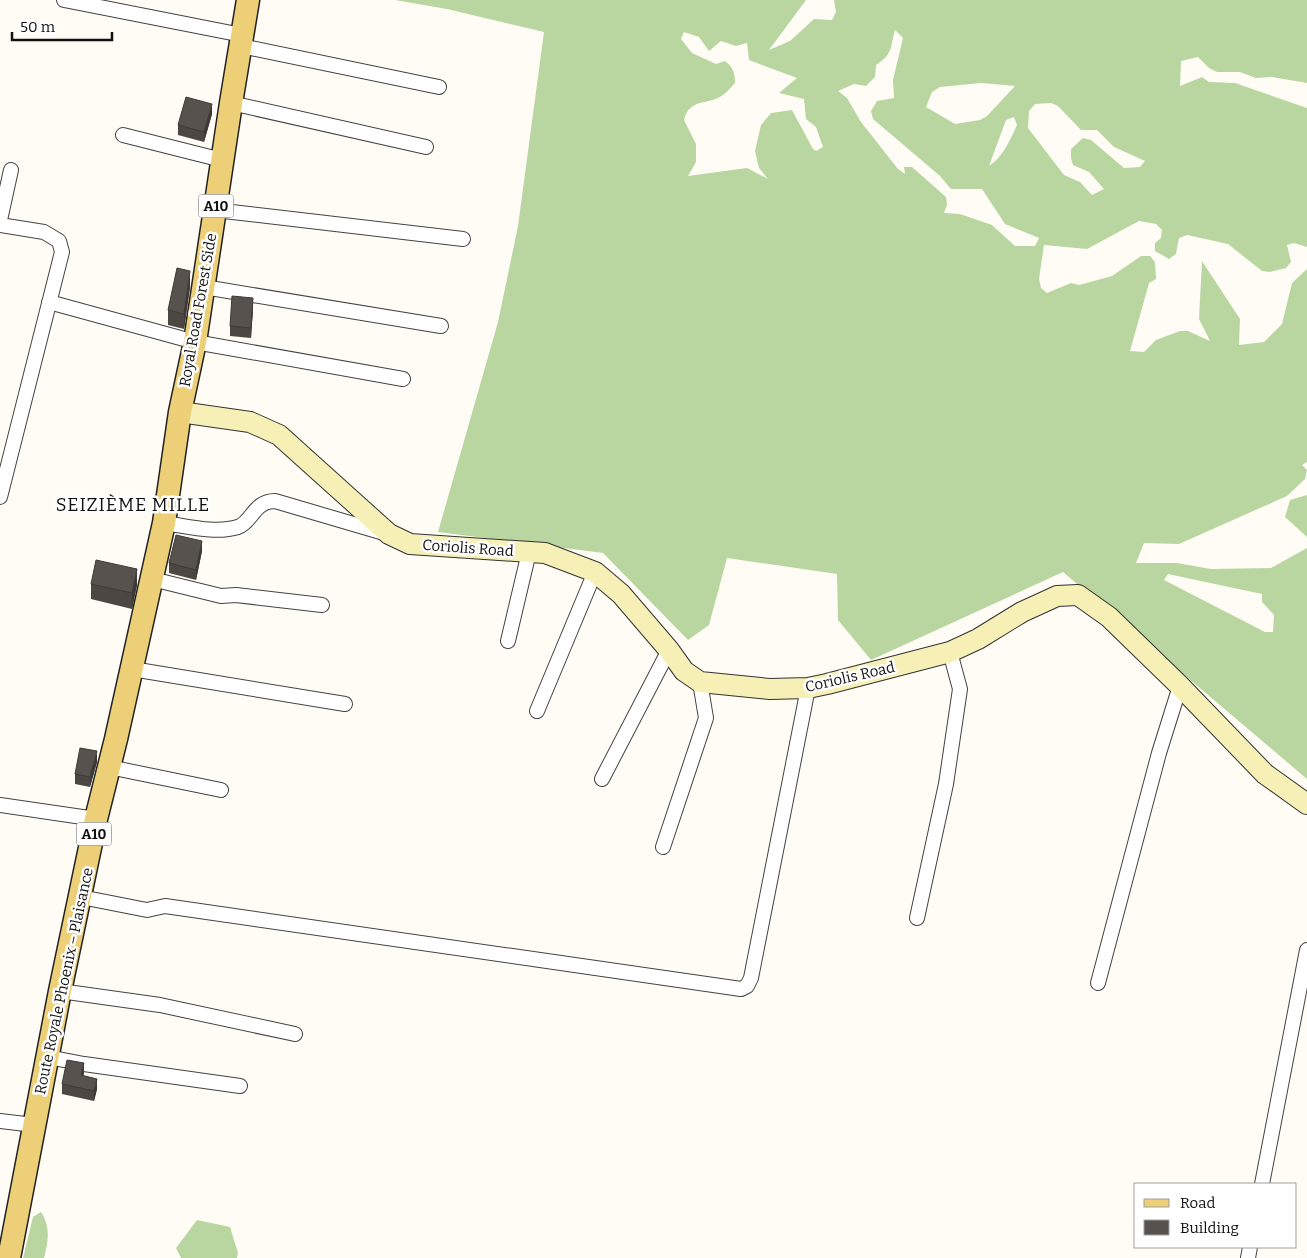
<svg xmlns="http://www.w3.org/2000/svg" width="1307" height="1258" viewBox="0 0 1307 1258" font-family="Bitter,serif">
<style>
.forest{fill:#b9d6a1;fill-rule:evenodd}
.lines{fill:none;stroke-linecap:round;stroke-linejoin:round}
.street-casing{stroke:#434343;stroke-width:16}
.secondary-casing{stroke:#323232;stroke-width:22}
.primary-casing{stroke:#212121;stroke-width:25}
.street{stroke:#fff;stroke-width:14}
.secondary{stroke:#f7f0b6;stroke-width:20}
.primary{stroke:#eccf77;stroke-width:22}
.wall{fill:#4c4743}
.shaded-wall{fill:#3e3937}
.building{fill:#58524e;stroke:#3e3937}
.labels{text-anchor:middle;stroke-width:5;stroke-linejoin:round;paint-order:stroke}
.shield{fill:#fff;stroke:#585858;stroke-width:1}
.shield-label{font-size:14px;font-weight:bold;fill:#101010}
.street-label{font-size:15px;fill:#101010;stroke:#fff}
.quarter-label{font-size:18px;letter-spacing:1px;fill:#101010;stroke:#fff}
</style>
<rect width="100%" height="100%" fill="#fefcf5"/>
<path class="forest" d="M395,0H806L769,50L790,41L814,19L832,20L836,12L834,0H1307V83L1272,77L1256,78L1240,72H1217L1209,68L1198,57L1181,61L1180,86L1202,77L1209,82L1235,83L1307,108V247L1294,243L1287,245L1291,262L1286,268L1270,272L1262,271L1228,244L1187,235L1179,238L1176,254L1169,259L1155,251V243L1161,238L1162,230L1156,224L1139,221L1087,249L1044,245L1039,279L1041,288L1047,293L1071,283L1079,285L1112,276L1141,256H1150L1155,262L1156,279L1149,283L1130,351L1144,352L1156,340L1180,331H1188L1210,341L1199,319L1202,261L1240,319L1239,345L1264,342L1282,324L1292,283L1307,269V462L1302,465L1307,470L1305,479L1287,496L1179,544L1144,543L1136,563H1177L1211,569L1271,568L1307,548V779L1063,572L871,660L838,620L837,574L727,558L709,625L688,640L603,553L438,532L498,322L518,226L544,32L447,9ZM895,30L903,38L893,80L894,98L877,101L871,111L873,119L940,176L951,189H982L1005,224L1039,238L1035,246H1015L992,225L960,214L944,213L947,205L946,197L912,167H904L905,174L898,169L861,122L847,98L838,91L854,84L866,86L875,77L876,65C893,54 890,48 895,30ZM684,32L699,37L709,51L721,41L736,46L747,43L749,60L797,78L779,93L804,99L806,119L816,127L823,147L816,151L813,149L792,110L771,113L761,125L755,151L759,168L768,179L747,168L688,176L696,162V144L684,120C690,97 708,106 723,95C727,92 731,87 735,83C735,73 733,67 725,61L716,64L692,53L681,39ZM981,83L1015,86L987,116L980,120L955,124L926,107L932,92L940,87ZM1051,103L1058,106L1081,130H1097L1114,147L1145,161L1140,167L1124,168L1091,140L1083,138L1071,149V158L1073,165L1089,172L1104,189L1092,195L1080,182L1064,175L1028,128L1029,111L1035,104ZM1014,117L1017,125C1010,140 1003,157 989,166L1006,120ZM1168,574L1262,594V602L1274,615L1273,632H1265L1164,580Z
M1307,495V537L1285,517L1290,500Z
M41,1212C51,1227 48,1242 44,1258H23L33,1217Z
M197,1220L230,1227L238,1253L237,1258H181L176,1248Z"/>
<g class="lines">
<defs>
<path id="street" d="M64,0L242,35
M241,46L439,87
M231,103L426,147
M123,135L222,160
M215,210L463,239
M0,220L11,170
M0,225L44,232L59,241L62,252L0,497
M204,287L441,326
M49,302L195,342L403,379
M164,523C187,526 215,534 238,527C252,522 254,501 275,501L384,533
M152,579L221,596L236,595L322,605
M508,641L529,552
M132,669L345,704
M537,711L595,572
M109,767L221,790
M602,779L669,650
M0,805L96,819
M663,847L706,718L700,682
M81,897L147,910L165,906L741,989L747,986L751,978L808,688
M917,918L946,784L960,689L950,652
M1098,983L1159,753L1180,686
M60,991L160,1005L295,1034
M48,1057L84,1064L240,1086
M0,1121L34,1125
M1262,1184L1307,950
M1248,1258L1250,1247"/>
<path id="secondary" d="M180,412L250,422L279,435L389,534L410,544L545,553L595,572L621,594L669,650L684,671L700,682L770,689L808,688L827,684L950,652L978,639L1022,612L1057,596L1078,595L1109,617L1180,686L1265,774L1307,804"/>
<path id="primary" d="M9,1258L60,991L96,819L116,739L164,523L180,412L195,342L231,103L248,0"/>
</defs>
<use href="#street" class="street-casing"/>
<use href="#secondary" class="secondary-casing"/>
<use href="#primary" class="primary-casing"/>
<use href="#street" class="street"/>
<use href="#secondary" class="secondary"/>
<use href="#primary" class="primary"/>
</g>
<path class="wall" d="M212,114L204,142L178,135V125Z
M190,287L184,329L168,325V310Z
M253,308L251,338L230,336V326Z
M202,551L196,580L169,573V563Z
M91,584L137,585L132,609L91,599Z
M97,762L90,787L75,784V774Z
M84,1073L83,1076L97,1089L94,1101L62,1094V1084Z"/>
<path class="shaded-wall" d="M212,104V114L204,142V132Z
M190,271V287L184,329V314Z
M253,298V308L251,338V328Z
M202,541V551L196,580V570Z
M137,569V585L132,609V593Z
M97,751V762L90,787V777Z
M84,1063V1073L81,1085V1075Z
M97,1079V1089L94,1101V1091Z"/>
<path class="building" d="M186,97L212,104L204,132L178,125Z
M177,268L190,271L184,314L168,310Z
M232,296L253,298L251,328L230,326Z
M176,535L202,541L196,570L169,563Z
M96,560L137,569L132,593L91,584Z
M80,748L97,751L90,777L75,774Z
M67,1060L84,1063L81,1075L97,1079L94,1091L62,1084Z"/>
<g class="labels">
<g class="shield">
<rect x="198.5" y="194.5" width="35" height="23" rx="4"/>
<rect x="76.5" y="822.5" width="35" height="23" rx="4"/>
</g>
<g class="shield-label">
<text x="216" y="211">A10</text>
<text x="94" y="839">A10</text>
</g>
<g class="street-label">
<text transform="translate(198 310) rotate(-80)" y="5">Royal Road Forest Side</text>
<text transform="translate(468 548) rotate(4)" y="5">Coriolis Road</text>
<text transform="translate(850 677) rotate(-13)" y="5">Coriolis Road</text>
<text transform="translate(64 981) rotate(-78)" y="5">Route Royale Phoenix – Plaisance</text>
</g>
<g class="quarter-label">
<text x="133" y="511">SEIZIÈME MILLE</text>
</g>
</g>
<rect x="1134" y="1183" width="162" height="65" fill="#ffffff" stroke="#9f9f9f"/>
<rect x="1144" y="1199" width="25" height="8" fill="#eccf77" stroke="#9f9f9f"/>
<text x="1180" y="1208" font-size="15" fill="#101010">Road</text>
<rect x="1144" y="1220" width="25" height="15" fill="#58524e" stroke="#9f9f9f"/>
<text x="1180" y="1233" font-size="15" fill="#101010">Building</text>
<path d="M12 32v8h100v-8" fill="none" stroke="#101010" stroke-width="2.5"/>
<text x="20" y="32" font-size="15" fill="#101010" stroke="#ffffff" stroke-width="4" paint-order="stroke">50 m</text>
</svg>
